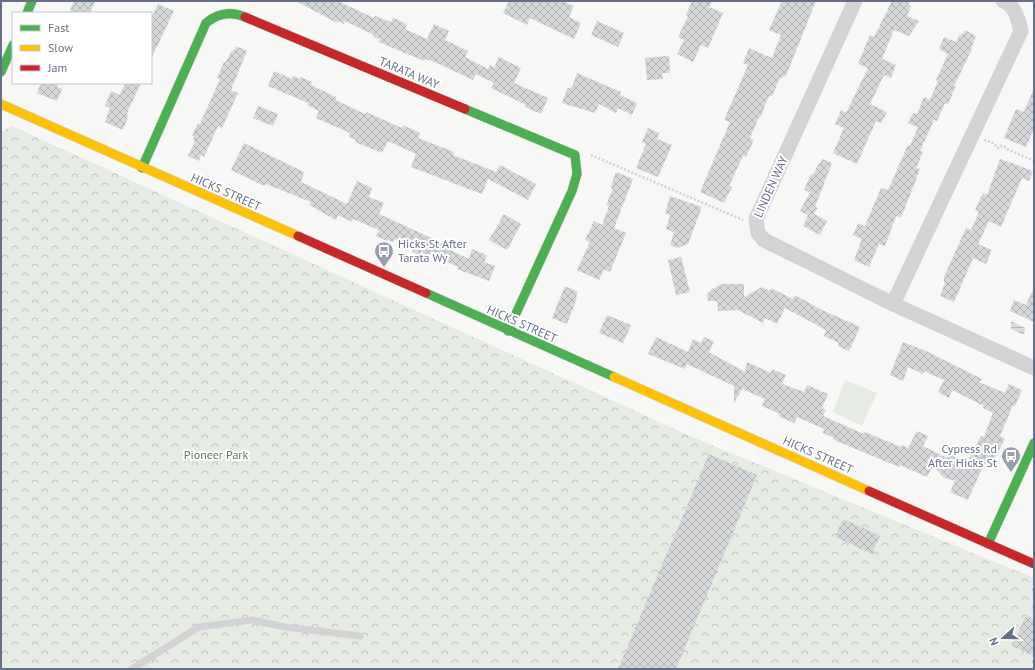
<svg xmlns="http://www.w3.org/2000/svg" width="1035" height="670" viewBox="0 0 1035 670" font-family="'PT Sans',sans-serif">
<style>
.green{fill:#e6ebe4}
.forest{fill:url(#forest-crowns)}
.water{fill:url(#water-rules)}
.building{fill:url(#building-cross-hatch)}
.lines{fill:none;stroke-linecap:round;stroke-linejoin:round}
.fast-casing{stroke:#d3d4d5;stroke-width:10}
.slow-casing{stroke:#d3d4d5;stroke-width:10}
.jam-casing{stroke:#d3d4d5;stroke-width:10}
.path{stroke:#d1d1d1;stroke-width:2.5;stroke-dasharray:2 2;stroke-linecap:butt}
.lane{stroke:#d3d3d5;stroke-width:7}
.street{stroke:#d3d3d5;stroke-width:15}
.fast{stroke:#4caf50;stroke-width:9}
.slow{stroke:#ffc107;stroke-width:9}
.jam{stroke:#c62828;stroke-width:9}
.labels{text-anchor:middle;stroke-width:4;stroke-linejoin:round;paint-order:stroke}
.street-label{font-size:12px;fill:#666f88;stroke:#fff}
.poi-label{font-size:12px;fill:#666f88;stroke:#fff;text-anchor:start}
.park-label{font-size:12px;fill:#617a63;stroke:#fff}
</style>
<defs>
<pattern id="forest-crowns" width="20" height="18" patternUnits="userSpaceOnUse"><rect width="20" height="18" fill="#e6ebe4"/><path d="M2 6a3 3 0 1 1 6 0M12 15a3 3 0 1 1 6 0" fill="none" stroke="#bec3bf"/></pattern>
<pattern id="water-rules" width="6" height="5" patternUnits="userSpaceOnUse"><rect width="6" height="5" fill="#d6dbe0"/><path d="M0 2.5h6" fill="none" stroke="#b1b6bb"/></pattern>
<pattern id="building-cross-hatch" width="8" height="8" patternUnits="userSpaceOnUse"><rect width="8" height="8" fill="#d6d7d8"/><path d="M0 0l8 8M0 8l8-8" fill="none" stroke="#b1b3b5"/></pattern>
</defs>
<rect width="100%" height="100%" fill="#f7f7f6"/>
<path class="green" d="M845,380L877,393L862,426L833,412Z"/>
<path class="forest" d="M12,126L690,436L1034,578V669H1V132Z"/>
<path class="water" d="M1011,321L1025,328L1024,335L1011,329Z"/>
<path class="building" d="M74,1H95L90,13H69Z
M296,1H338L374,18L375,16L391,22L393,18L407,24L405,29L427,39L434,24L449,31L445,40L468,51L465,57L488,69L490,65L494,68L499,57L521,68L514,83L548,98L541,114L525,107L526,105L491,88L494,83L476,74L473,80L435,62L425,59L424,61L379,42L380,39L373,37L374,35L345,21L344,24L338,21L337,23Z
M509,1H562L574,6L569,17L581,23L574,39L530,18L527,25L503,13Z
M692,1H712L709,7L723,13L708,48L701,45L693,62L677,54L684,40L678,37L688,16L686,15Z
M782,1H816L786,76L780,78L772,96H769L760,118L759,117L750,138L754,140L746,157L743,156L729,186L732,187L724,203L700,192L730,122L724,120L748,65L743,63L749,48L772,58L781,35L769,30Z
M892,1H910L908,5L911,6L907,16L919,21L909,36L894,30L882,59L896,65L891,78L884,75L870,104L887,112L881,123L876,121L857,164L833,153L844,128L835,124L841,110L846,113L868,68L858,64L870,35L874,37Z
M158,4L174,11L151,59V19Z
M597,21L624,33L618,47L591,35Z
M965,30L976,36L971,48L972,49L954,86H956L948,104L945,103L937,121L934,120L920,151L923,152L916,168L920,169L901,218L896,216L885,246L879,244L869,267L854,260L862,239L853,235L858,223L865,226L881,188L888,190L908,145L910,146L918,127L908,123L913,113L917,114L924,97L930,100L938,81L936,80L948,54L939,49L944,37L956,42L960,34L962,35Z
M236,46L247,51L231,90L238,93L222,128L218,126L204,157L201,155L199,161L188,156L195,141L193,140L194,136L192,135L198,123L200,124L220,79L217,78L224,62H226L232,50L234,51Z
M669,56L670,73H662L663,79L647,80L645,58Z
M274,71L292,79L293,76L300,79L301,77L312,82L311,85L336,97V100L344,104L365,114L366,112L402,128L403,125L420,133L418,138L454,152L453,155L496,172L500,165L536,184L528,200L488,179L482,194L411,167L416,154L388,141L382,153L355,142L356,140L349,137L350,133L316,118L319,111L307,105L308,103L268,86Z
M577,73L621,92L620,95L637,103L632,115L618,108L616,113L599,104L595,113L562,103L567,89L572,87Z
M41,83H59L57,87L62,89L57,101L37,93Z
M125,83H141L127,113L128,117L123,130L105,122L110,108L105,106L111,91L120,95Z
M1034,88V134L1032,133L1026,147L1004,138L1016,109L1024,112Z
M258,106L278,114L273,126L253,118Z
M648,128L659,133L657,139L672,145L658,177L636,168L646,144L642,142Z
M244,143L304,172L301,182L347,204L357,181L372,188L369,197L384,203L379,214L449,246L448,249L469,259L472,249L487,255L484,262L495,266L489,281L457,269L458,267L429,254L428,257L423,255V257L412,252L414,248L394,239L393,242L388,240L387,241L376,236L379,230L353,219L352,222L338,215L336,220L309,205L311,202L266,184L264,186L231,170Z
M822,159L832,163L815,207L818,208L814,214L827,221L820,235L803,226L808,215L800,211L810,192L804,190L811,174L813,175L819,163L820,164Z
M1000,159L1033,171L1029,181L1022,178L1001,227L989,221L978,244L992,250L986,264L973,258L954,302L940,296L945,283L944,281V277L966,228L971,230L979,212L975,210L983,193L987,195Z
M616,172L633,179L614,228L626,233L610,272L604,269L599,280L577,270L590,242L585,240L594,221L602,225L609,206L606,205L613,189L611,188L612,183Z
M670,196L702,207L688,244L677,248L670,245L674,232L666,229L670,215L665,213Z
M504,214L521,224L507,250L489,240Z
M681,257L690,292L676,295L668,260Z
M722,284H744V297L762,287L770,291L771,288L793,299L795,295L822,310L860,327L849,351L838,346L839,343L824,336L826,330L785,308L777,324L765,318L763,323L738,310L718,311L717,301H708L707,294L712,289Z
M565,286L578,292L576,297L577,298L567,324L552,318Z
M1034,287V322L1010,311L1014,300L1026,305Z
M607,315L631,325L623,343L599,333Z
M656,337L688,352L693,339L701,343L704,337L714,341L709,352L745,372L747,362L771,373L772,369L786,375L782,384L804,392L807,385L828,394L822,408L826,410L823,416L864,434L865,432L901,447L902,445L908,448L917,431L928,436L923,446L947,458L950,453L967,462L981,436L984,437L993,413L983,408L984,406L952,390L949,398L938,392L944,380L924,371L923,374L908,367L903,381L890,375L903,342L926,351L982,379L979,382L1005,393L1009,384L1022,390L1015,406L1013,405L1000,436L1005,439L990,467L984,464L968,500L950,492L955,481L943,477L933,465L927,477L900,465L899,467L834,440V438L823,433L824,429L797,417L794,423L778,416L780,414L762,406L765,399L742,389L734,403V386L687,364L685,369L648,354Z
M709,454L757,475L676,669H618Z
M843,519L880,536L872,554L835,537Z
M1026,615L1034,619V656L1012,646Z"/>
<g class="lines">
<defs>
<path id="fast" d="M27,13L32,1
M1,72L13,45
M465,109L575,155L577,174L572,191L508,331
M142,168L206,23C218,13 231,11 245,17
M426,293L614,377
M988,544L1034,443"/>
<path id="slow" d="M1,104L298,236
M614,377L869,491"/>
<path id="jam" d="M245,17L465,109
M298,236L426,293
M869,491L1034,564"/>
</defs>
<use href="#fast" class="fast-casing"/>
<use href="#slow" class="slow-casing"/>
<use href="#jam" class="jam-casing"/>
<path class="path" d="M984,140L993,143L998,148L999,146H1004L1007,149L1034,161
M591,155L743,220"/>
<path class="lane" d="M132,669L199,627L252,620L285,627L360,636"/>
<path class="street" d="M855,1L756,219L758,233L764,240L893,304L1034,368
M893,304L1021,31C1018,19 1015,5 1003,1"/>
<use href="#fast" class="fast"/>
<use href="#slow" class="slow"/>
<use href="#jam" class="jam"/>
</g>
<defs>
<symbol id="bus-pin" viewBox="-11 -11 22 30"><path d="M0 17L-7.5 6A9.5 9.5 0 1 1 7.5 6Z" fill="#999fae" stroke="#fff"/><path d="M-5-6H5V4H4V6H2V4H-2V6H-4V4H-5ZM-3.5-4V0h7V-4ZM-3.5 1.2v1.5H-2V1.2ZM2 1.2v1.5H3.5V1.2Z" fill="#fff"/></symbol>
</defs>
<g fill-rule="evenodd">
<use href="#bus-pin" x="373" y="240" width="22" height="30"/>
<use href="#bus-pin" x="1000" y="445" width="22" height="30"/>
</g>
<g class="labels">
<g class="street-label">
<text transform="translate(409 73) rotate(23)" y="4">TARATA WAY</text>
<text transform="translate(771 187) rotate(-66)" y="4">LINDEN WAY</text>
<text transform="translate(226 192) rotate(24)" y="4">HICKS STREET</text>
<text transform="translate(522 324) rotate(24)" y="4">HICKS STREET</text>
<text transform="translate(818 455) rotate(24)" y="4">HICKS STREET</text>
</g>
<g class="poi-label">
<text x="398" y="248">Hicks St After<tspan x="398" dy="14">Tarata Wy</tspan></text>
<text x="997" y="453" text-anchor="end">Cypress Rd<tspan x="997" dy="14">After Hicks St</tspan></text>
</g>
<g class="park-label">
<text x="216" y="459">Pioneer Park</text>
</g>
</g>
<rect width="1035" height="670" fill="none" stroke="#666f88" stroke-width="4"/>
<rect x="12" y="12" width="140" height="72" fill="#ffffff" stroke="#c2c5cf"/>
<rect x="20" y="25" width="20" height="6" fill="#4caf50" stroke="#c2c5cf"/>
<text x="48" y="32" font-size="12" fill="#666f88">Fast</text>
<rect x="20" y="45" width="20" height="6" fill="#ffc107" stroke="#c2c5cf"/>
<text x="48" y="52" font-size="12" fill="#666f88">Slow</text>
<rect x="20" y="65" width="20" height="6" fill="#c62828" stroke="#c2c5cf"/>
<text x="48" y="72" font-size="12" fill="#666f88">Jam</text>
<g transform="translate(1003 638) rotate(249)" stroke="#ffffff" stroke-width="3" paint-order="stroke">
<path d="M0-3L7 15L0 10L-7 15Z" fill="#666f88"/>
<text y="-6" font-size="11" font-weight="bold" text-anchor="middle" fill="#666f88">N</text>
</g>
</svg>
